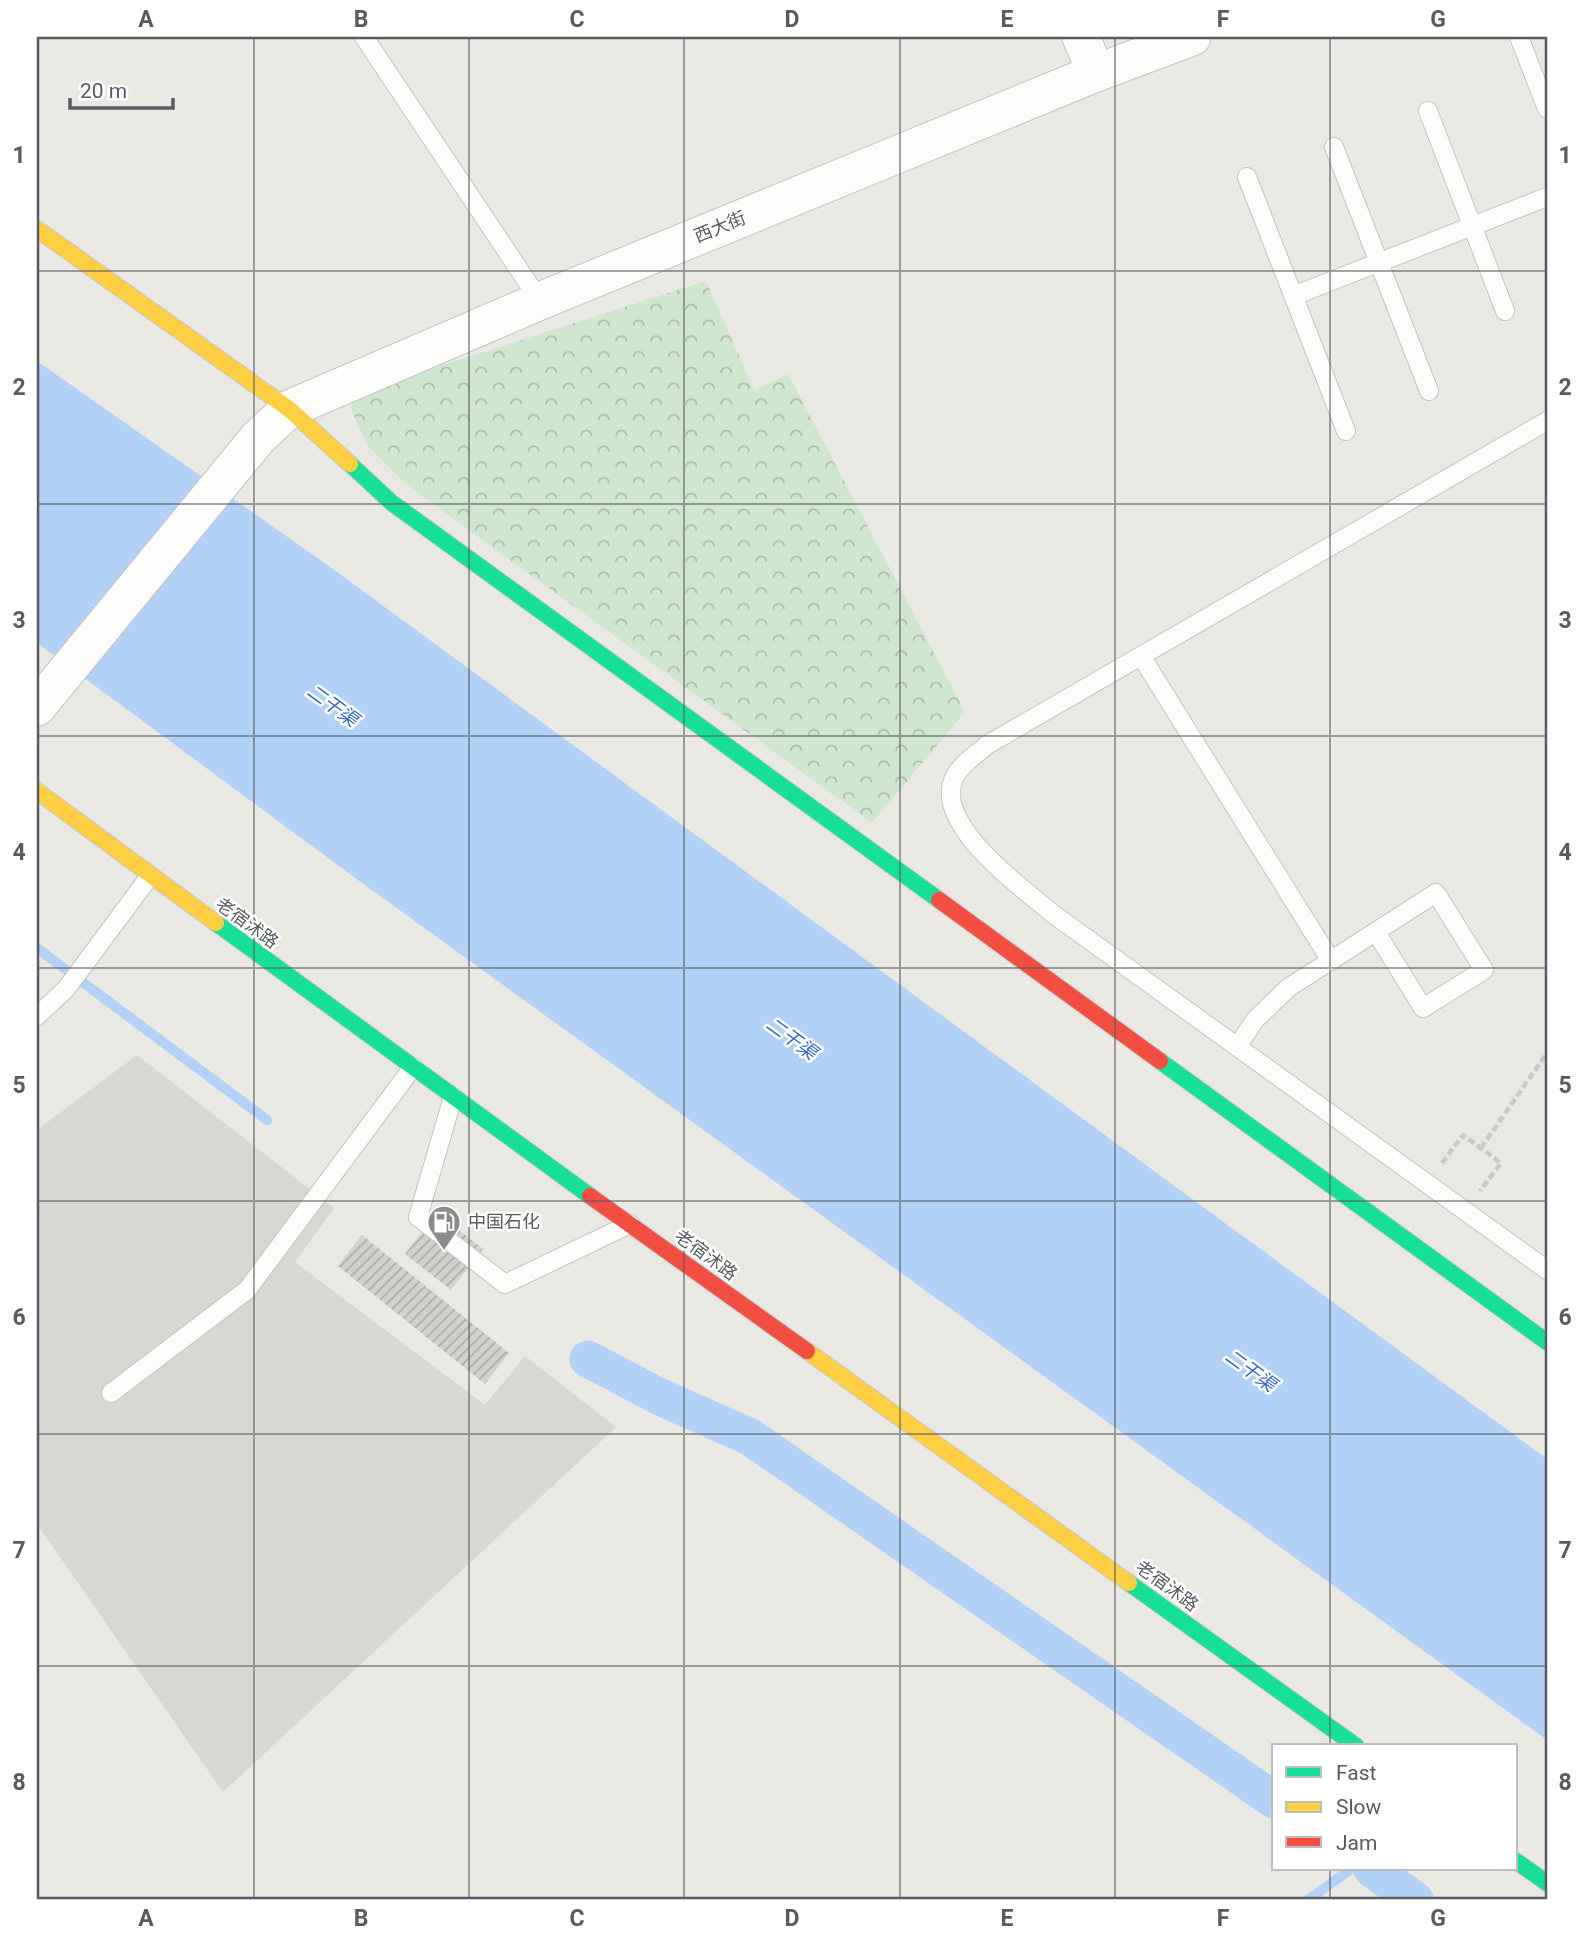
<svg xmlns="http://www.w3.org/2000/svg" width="1584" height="1937" viewBox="0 0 1584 1937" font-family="Roboto,'Noto Sans SC',sans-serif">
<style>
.industrial{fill:#d9d7d1}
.forest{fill:url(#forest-crowns)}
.water{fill:#b2d1f6}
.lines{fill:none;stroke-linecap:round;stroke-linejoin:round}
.stream{stroke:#b2d1f6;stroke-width:10}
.canal{stroke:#b2d1f6;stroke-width:37}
.building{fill:url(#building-hatch)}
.lane-casing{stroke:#c5c4c4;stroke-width:20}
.street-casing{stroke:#c5c4c4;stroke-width:39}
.fast-casing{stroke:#c5c5c5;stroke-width:18}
.slow-casing{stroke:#c5c5c5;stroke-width:18}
.jam-casing{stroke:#c5c5c5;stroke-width:18}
.path{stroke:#c5cbc8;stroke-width:4.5;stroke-dasharray:7 3.5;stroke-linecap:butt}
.lane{stroke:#fcfcfb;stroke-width:18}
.street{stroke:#fcfcfb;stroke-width:37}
.fast{stroke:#16e098;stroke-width:16}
.slow{stroke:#ffcf43;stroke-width:16}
.jam{stroke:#f24e42;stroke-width:16}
.grid{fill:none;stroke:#585b61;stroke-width:2;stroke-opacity:0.55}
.labels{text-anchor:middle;stroke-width:5;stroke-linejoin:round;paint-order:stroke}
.street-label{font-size:18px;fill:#585b61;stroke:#fff}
.poi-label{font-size:18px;fill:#585b61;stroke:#fff;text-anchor:start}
.water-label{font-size:19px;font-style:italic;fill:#3a6cc6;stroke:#fff}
.neatline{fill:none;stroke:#585b61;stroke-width:2.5}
.grid-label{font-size:23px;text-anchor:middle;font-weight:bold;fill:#585b61}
</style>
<defs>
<pattern id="forest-crowns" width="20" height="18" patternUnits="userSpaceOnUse" patternTransform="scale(1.75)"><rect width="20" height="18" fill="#cfe6cf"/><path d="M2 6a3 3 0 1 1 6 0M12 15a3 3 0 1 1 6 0" fill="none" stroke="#abbdab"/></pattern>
<pattern id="building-hatch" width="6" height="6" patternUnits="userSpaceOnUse" patternTransform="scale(1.75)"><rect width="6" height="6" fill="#d2d1cd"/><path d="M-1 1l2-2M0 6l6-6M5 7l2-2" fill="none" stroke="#adadaa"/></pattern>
</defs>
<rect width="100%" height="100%" fill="#e9e8e2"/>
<path class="industrial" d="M137,1055L334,1208L295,1262L485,1405L525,1356L616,1427L223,1792L37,1524V1130Z"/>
<path class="forest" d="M706,281L754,390L788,374L965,712L872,823L407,485L368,446L350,407L356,393Z"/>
<path class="water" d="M37,361L326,564L1547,1459V1740L358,880L37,643Z"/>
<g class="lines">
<path class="stream" d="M37,948L267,1120
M1308,1900L1351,1869"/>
<path class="canal" d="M588,1359L658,1396L750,1437L1274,1800
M1372,1869L1415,1900"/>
</g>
<path class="building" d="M437,1213L483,1249L451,1290L405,1254Z
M362,1235L509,1353L485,1384L338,1266Z"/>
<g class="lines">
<defs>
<path id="lane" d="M364,37L540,301
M1519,37L1547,109
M1428,111L1505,311
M1334,147L1429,391
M1247,177L1346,431
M1293,296L1547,197
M1547,421L987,745C977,754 962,763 955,776C930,823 1023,888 1053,914L1547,1270
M1141,656L1331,961
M37,1016L66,989L150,876
M1237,1047L1255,1020L1288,988L1436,893L1484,970L1423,1008L1376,932
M453,1097L418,1217L505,1284L630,1224
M111,1393L247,1290L413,1067"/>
<path id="street" d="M1081,37L1096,73
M37,707L258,438L289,409L540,301L1096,73L1192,37"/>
<path id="fast" d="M350,464L392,503L939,900
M216,923L590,1196
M1160,1061L1547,1342
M1129,1583L1356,1746
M1516,1861L1547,1883"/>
<path id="slow" d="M37,229L289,409L350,464
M37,791L216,923
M807,1351L1129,1583"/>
<path id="jam" d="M939,900L1160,1061
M590,1196L807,1351"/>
</defs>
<use href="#lane" class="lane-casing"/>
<use href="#street" class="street-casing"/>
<use href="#fast" class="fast-casing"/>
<use href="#slow" class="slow-casing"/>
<use href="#jam" class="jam-casing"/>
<path class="path" d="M1481,1148L1547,1053
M1442,1163L1463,1135L1501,1163L1480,1191"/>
<use href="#lane" class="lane"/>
<use href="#street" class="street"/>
<use href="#fast" class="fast"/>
<use href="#slow" class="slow"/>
<use href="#jam" class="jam"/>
</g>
<path class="grid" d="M254,37V1900M469,37V1900M684,37V1900M900,37V1900M1115,37V1900M1330,37V1746M37,271H1547M37,504H1547M37,736H1547M37,968H1547M37,1201H1547M37,1434H1547M37,1666H1547M1330,1869V1900"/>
<defs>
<symbol id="fuel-pin" viewBox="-11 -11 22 30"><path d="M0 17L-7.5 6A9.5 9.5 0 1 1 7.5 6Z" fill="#8b8c8e" stroke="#fff"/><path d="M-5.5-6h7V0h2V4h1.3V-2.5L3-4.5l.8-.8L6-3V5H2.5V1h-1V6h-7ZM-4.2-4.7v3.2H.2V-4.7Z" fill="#fff"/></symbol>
</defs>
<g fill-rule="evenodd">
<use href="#fuel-pin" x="425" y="1203" width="38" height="52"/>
</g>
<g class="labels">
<g class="street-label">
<text transform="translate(720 227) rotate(-22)" y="6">西大街</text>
<text transform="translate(247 923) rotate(36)" y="6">老宿沭路</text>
<text transform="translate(706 1255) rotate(36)" y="6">老宿沭路</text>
<text transform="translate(1167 1586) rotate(36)" y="6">老宿沭路</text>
</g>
<g class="poi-label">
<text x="468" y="1228">中国石化</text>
</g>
<g class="water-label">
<text transform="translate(333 705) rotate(36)" y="7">二干渠</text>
<text transform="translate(792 1038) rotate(36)" y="7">二干渠</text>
<text transform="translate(1251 1370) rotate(36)" y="7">二干渠</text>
</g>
</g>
<rect width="1584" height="1937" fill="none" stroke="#ffffff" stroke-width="77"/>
<rect x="1272" y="1744" width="245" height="126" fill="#ffffff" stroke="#bcbdc0" stroke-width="2"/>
<rect x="1286" y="1767" width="35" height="10" fill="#16e098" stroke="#bcbdc0" stroke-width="2"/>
<text x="1336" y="1780" font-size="21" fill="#585b61">Fast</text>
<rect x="1286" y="1802" width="35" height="10" fill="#ffcf43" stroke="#bcbdc0" stroke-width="2"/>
<text x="1336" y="1814" font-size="21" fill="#585b61">Slow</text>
<rect x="1286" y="1837" width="35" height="10" fill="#f24e42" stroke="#bcbdc0" stroke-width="2"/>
<text x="1336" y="1850" font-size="21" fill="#585b61">Jam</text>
<path d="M70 98v10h103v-10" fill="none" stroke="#585b61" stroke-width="3.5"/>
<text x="80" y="98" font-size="21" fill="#585b61" stroke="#ffffff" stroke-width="5" paint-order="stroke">20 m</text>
<rect x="38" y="38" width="1508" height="1860" class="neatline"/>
<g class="grid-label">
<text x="146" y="27">A</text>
<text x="361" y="27">B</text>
<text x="577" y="27">C</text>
<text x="792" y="27">D</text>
<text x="1007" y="27">E</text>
<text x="1223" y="27">F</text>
<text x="1438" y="27">G</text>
<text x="19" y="163">1</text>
<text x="1565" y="163">1</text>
<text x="19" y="395">2</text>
<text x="1565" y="395">2</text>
<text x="19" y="628">3</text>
<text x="1565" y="628">3</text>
<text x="19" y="860">4</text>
<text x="1565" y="860">4</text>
<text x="19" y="1093">5</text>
<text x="1565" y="1093">5</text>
<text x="19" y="1325">6</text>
<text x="1565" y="1325">6</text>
<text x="19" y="1558">7</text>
<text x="1565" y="1558">7</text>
<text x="19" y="1790">8</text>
<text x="1565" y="1790">8</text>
<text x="146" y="1926">A</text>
<text x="361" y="1926">B</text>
<text x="577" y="1926">C</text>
<text x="792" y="1926">D</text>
<text x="1007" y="1926">E</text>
<text x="1223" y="1926">F</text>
<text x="1438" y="1926">G</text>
</g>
</svg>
